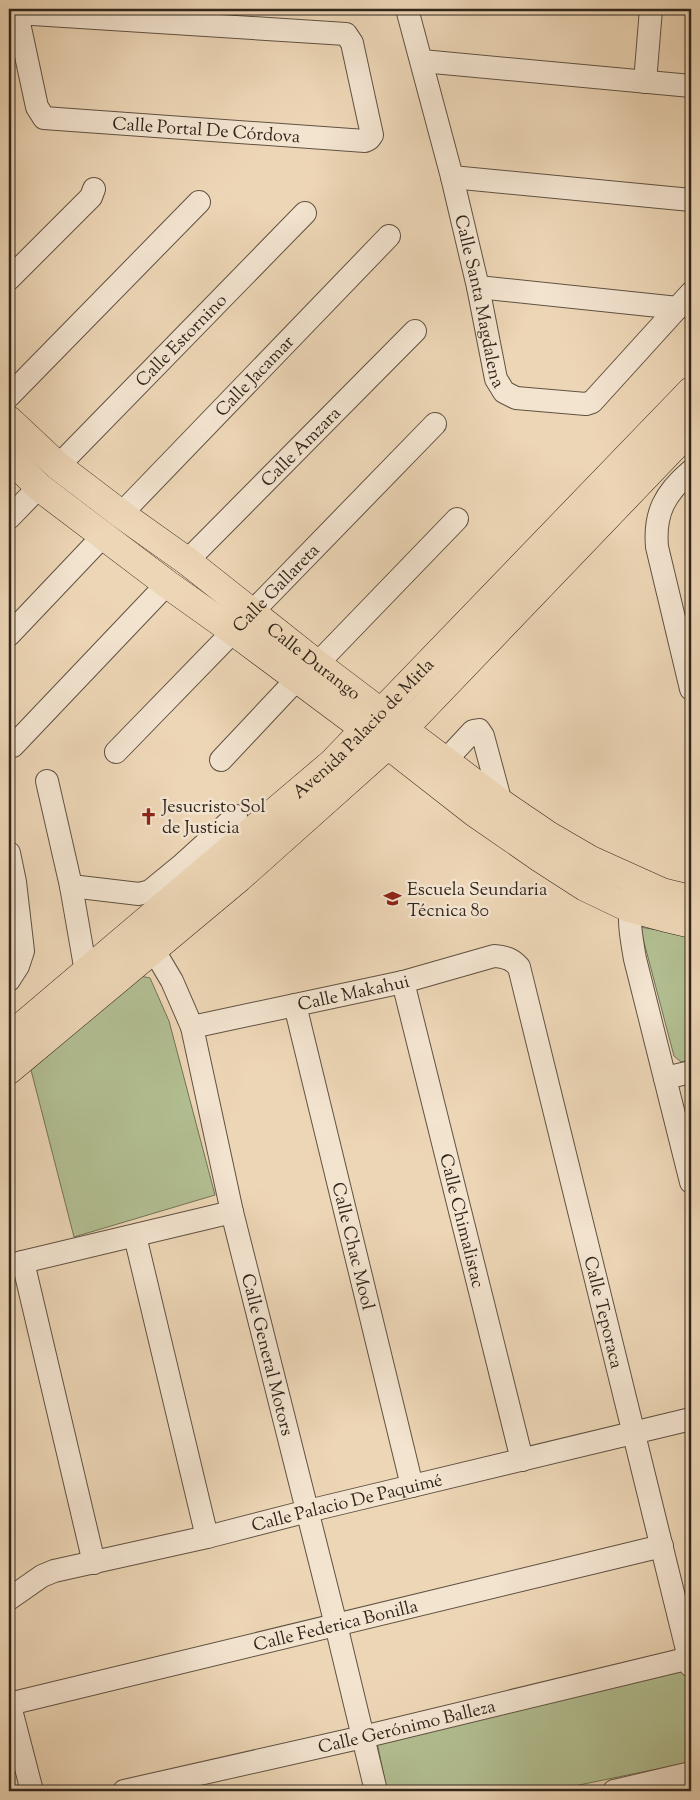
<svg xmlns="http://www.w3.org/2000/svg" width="700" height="1800" viewBox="0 0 700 1800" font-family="'Sorts Mill Goudy',serif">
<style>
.green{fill:#b2bf92;stroke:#727257}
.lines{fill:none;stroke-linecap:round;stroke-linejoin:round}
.minor-casing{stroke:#605242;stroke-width:24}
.major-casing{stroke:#31261c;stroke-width:29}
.minor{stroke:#f3e4d0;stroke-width:22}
.major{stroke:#edd6b6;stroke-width:28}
.labels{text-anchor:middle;stroke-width:5;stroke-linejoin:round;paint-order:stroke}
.street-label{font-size:18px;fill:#31261c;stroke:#f3e4d0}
.poi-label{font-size:18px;fill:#31261c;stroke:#f3e4d0;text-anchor:start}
</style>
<rect width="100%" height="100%" fill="#edd6b6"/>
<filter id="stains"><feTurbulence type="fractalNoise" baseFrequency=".004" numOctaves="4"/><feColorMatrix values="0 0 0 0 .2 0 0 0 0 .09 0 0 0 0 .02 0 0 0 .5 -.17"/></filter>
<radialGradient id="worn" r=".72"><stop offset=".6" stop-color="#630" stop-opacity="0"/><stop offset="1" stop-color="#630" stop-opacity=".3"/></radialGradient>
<path class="green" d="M640,927L691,936V1060L681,1062L674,1056Z
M140,976L150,978L169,1021L215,1195L74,1237L31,1070Z
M687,1661L691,1680V1762L550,1791H387L377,1742Z"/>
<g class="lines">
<defs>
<g id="minor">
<path id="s1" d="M16,9L37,107L44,118L365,141L369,139L372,135L352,43L346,34L17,13"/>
<path id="s2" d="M407,9L452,177L478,287L496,379L504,392L516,398L586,404L592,402L691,293"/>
<path d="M422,61L691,86"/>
<path d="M645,82L651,9"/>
<path d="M452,177L691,200"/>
<path d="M9,279L91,197L94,189"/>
<path d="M478,287L678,308"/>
<path d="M9,396L199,202"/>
<path id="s3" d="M58,466L305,213"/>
<path d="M691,471C665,493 654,513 657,547L691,689"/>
<path id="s4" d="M121,514L389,236"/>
<path d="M9,518L39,487"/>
<path id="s5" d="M187,561L415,331"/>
<path d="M9,635L103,536"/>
<path d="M317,664L457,519"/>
<path d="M13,746L167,584"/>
<path id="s6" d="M116,752L435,424"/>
<path d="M221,760L298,678"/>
<path d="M445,761L473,731L479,730L483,736L501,803"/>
<path d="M47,781L71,886L86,972"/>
<path d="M9,853L15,882L23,951L18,966L9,980"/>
<path d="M71,886L139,894L150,891L183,864L236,816"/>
<path d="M633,893C627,915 631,937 635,959L691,1182"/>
<path id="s7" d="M143,936L153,949L172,981L192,1027L232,1212L336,1625L376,1791"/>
<path id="s8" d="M403,982L522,1460"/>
<path id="s9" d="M295,1005L412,1486"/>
<path id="s10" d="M192,1027L403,982L494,956C506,957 512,959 519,967L691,1666"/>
<path d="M665,1078L691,1072"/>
<path d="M135,1236L207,1537"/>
<path d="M23,1262L94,1563"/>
<path d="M10,1265L232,1212"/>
<path id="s11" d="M9,1599L42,1576L54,1571L207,1537L308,1511L691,1419"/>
<path d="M9,1702L32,1791"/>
<path id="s12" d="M9,1704L662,1546"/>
<path id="s13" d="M124,1791L363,1737L690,1658"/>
<path d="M614,1791L691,1773"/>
</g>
<g id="major">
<path id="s14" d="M9,420L58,466L121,514L187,561L317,664L501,803L548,835L591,860L662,892L691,899"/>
<path d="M9,457L39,487L167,584L233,631L366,730L388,745L475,813L540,858L585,887L629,908L670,919L691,924"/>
<path id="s15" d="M9,1037L332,763L691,391"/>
<path d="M9,1070L239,878L388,745L691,429"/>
</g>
</defs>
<use href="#minor" class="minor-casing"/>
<use href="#major" class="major-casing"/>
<use href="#minor" class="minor"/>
<use href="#major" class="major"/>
</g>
<defs>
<symbol id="church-bare" viewBox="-9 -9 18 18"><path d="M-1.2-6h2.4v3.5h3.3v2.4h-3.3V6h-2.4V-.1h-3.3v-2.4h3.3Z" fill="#8f2418" stroke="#f3e4d0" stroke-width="2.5" paint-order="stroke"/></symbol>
<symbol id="school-bare" viewBox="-9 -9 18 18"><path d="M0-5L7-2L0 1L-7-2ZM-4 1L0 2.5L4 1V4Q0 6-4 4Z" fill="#8f2418" stroke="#f3e4d0" stroke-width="2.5" paint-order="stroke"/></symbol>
</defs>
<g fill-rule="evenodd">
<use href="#church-bare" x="136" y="804" width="25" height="25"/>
<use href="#school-bare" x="380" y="886" width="25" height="25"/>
</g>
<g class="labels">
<g class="street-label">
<text dy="6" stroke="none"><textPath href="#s1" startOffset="276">Calle Portal De Córdova</textPath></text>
<text dy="6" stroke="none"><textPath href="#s2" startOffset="301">Calle Santa Magdalena</textPath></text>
<text dy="6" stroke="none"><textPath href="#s3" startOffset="176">Calle Estornino</textPath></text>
<text dy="6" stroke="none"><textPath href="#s4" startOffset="192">Calle Jacamar</textPath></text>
<text dy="6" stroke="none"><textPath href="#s5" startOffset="161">Calle Amzara</textPath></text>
<text dy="6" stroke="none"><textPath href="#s6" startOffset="229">Calle Gallareta</textPath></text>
<text dy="6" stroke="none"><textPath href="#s14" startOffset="389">Calle Durango</textPath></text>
<text dy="6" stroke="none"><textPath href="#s15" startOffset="470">Avenida Palacio de Mitla</textPath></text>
<text dy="6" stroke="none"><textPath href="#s10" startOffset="165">Calle Makahui</textPath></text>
<text dy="6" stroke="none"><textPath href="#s8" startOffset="246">Calle Chimalistac</textPath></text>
<text dy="6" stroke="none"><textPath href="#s9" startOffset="248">Calle Chac Mool</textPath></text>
<text dy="6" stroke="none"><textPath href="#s10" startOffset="694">Calle Teporaca</textPath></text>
<text dy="6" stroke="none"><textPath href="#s7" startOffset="440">Calle General Motors</textPath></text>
<text dy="6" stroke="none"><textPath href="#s11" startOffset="354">Calle Palacio De Paquimé</textPath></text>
<text dy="6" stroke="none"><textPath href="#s12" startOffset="336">Calle Federica Bonilla</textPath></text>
<text dy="6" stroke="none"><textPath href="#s13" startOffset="290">Calle Gerónimo Balleza</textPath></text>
</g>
<g class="poi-label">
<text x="162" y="812">Jesucristo Sol<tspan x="162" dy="21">de Justicia</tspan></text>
<text x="407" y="895">Escuela Seundaria<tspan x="407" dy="21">Técnica 80</tspan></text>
</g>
</g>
<rect width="700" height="1800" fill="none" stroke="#edd6b6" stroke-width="30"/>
<rect x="10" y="10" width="680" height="1780" fill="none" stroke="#31261c" stroke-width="2.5"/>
<rect x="15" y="15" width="670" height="1770" fill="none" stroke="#31261c"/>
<rect width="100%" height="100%" filter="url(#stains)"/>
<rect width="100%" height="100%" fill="url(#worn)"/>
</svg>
